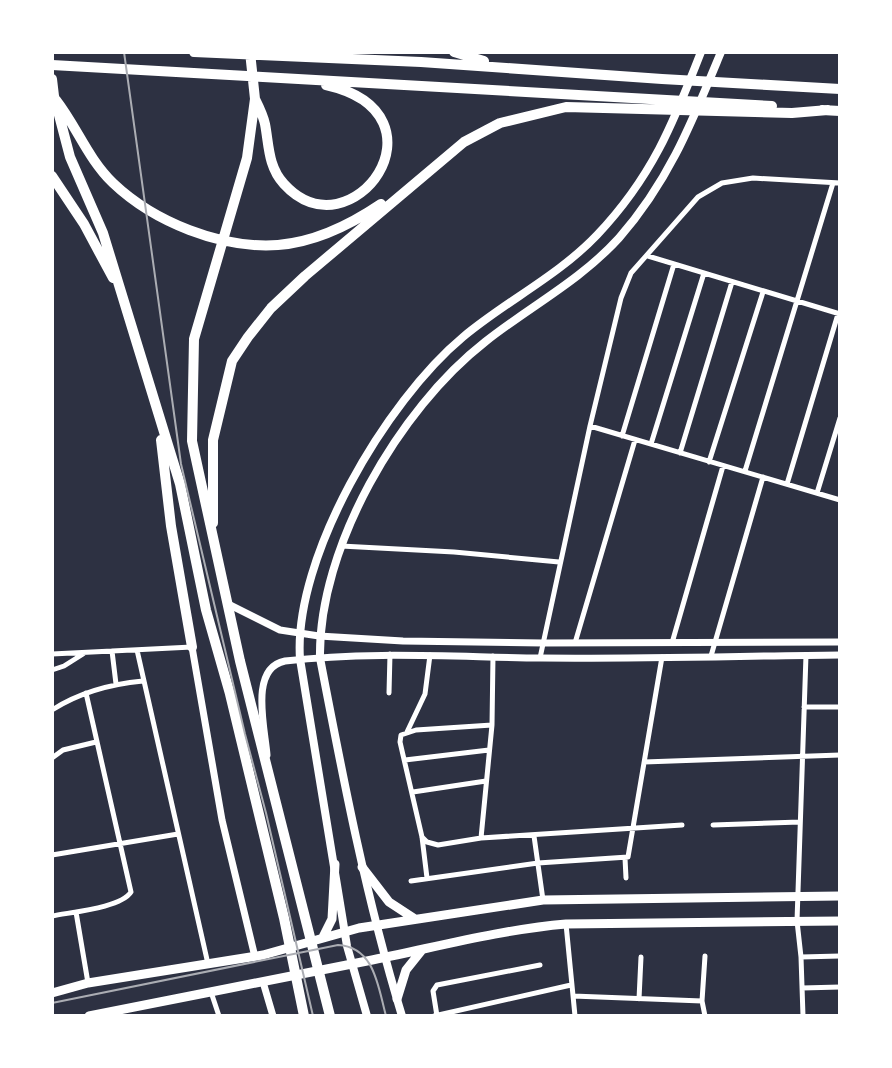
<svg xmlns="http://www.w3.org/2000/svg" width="892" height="1068" viewBox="0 0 892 1068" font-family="'Titillium Web',sans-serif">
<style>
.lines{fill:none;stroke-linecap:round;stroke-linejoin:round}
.minor{stroke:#fff;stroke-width:5}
.tertiary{stroke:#fff;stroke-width:7}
.secondary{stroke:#fff;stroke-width:8}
.primary{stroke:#fff;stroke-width:9}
.trunk{stroke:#fff;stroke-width:10}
.tram{stroke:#abadb3;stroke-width:2}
</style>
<rect width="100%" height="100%" fill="#2d3142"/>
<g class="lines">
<path class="minor" d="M648,256L840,314
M590,426L840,500
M622,436L674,264
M651,444L704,273
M680,453L732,282
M709,462L763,292
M745,471L833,183
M787,484L838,314
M817,493L840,418
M341,546L454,552L559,562
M575,643L635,440
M672,643L723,466
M137,650L208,964
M112,651L116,684
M52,654L192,647
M711,656L763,477
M540,658L590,426L621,298L631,273L698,197L722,183L753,178L840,183
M52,670L64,666L83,654
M389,693L390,654
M804,707H840
M52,710C80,692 111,684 143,681
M407,732L425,694L430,655
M52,758L63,750L96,742
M405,760L489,750
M644,762L840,755
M413,792L486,781
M713,825L800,822
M534,836L543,900
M422,837L427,842L438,845L481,838L682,825
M481,838L492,725L493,656
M52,855L178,834
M625,858L626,878
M427,878L422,837L400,742L401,735L416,730L492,725
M411,881L538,863L628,857L662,657
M76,912L88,983
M52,916C71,912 121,908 131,892L86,693
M566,924L575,1016
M801,957L840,956
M802,988L840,987
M211,992L219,1016
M573,996L702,1001L705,1016
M639,999L641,957
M702,1001L705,956
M434,1016L571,985
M437,1016L433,991L437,985L540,965
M803,1016L801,957L797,921L806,655"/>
<path class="tertiary" d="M228,604L280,630L319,636L403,641L543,643L840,642
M192,647L222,820L255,957
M267,755C265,728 249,668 285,661C370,651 455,657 541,658C640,659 740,656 840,655
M263,982L273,1016"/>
<path class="secondary" d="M367,1016L347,946L300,659C293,558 386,401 463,337C506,301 558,276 597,235C652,177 673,124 701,52
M402,1016C366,898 343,778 320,658C318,548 399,409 485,342C529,307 580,281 619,238C669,181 692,122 721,52"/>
<path class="primary" d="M362,867L389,902L415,919
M323,937L332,919L335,864
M52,993L88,983L263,955L359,928L543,900L840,896
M397,999L406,970L422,950
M89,1016C182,998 274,979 367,961C433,948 498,930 566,924L840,921"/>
<path class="trunk" d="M194,52L421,62L662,79L840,89
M250,52L255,99L247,158L194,339L192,441L240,661L330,1016
M454,52L484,61
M52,65L772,106
M52,79L54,96L70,157L103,233L180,484L206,610L230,694L284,918L304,1016
M255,99C259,107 263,115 265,124C269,145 268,167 284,184C351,258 455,114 326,85
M56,100C77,127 88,159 113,183C154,222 221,249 278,245C316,242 350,225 381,204
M822,110L840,111
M52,176L84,224L113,278
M161,440L171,526L192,647
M213,523V440L232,361L248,337L271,308L305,276L464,142L500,123L566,107L792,113L828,110"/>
<path class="tram" d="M124,52L181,464L245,734L266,813L313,1016
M52,1003L338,945C375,947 378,987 386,1016"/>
</g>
<rect width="892" height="1068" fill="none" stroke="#ffffff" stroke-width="108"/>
</svg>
